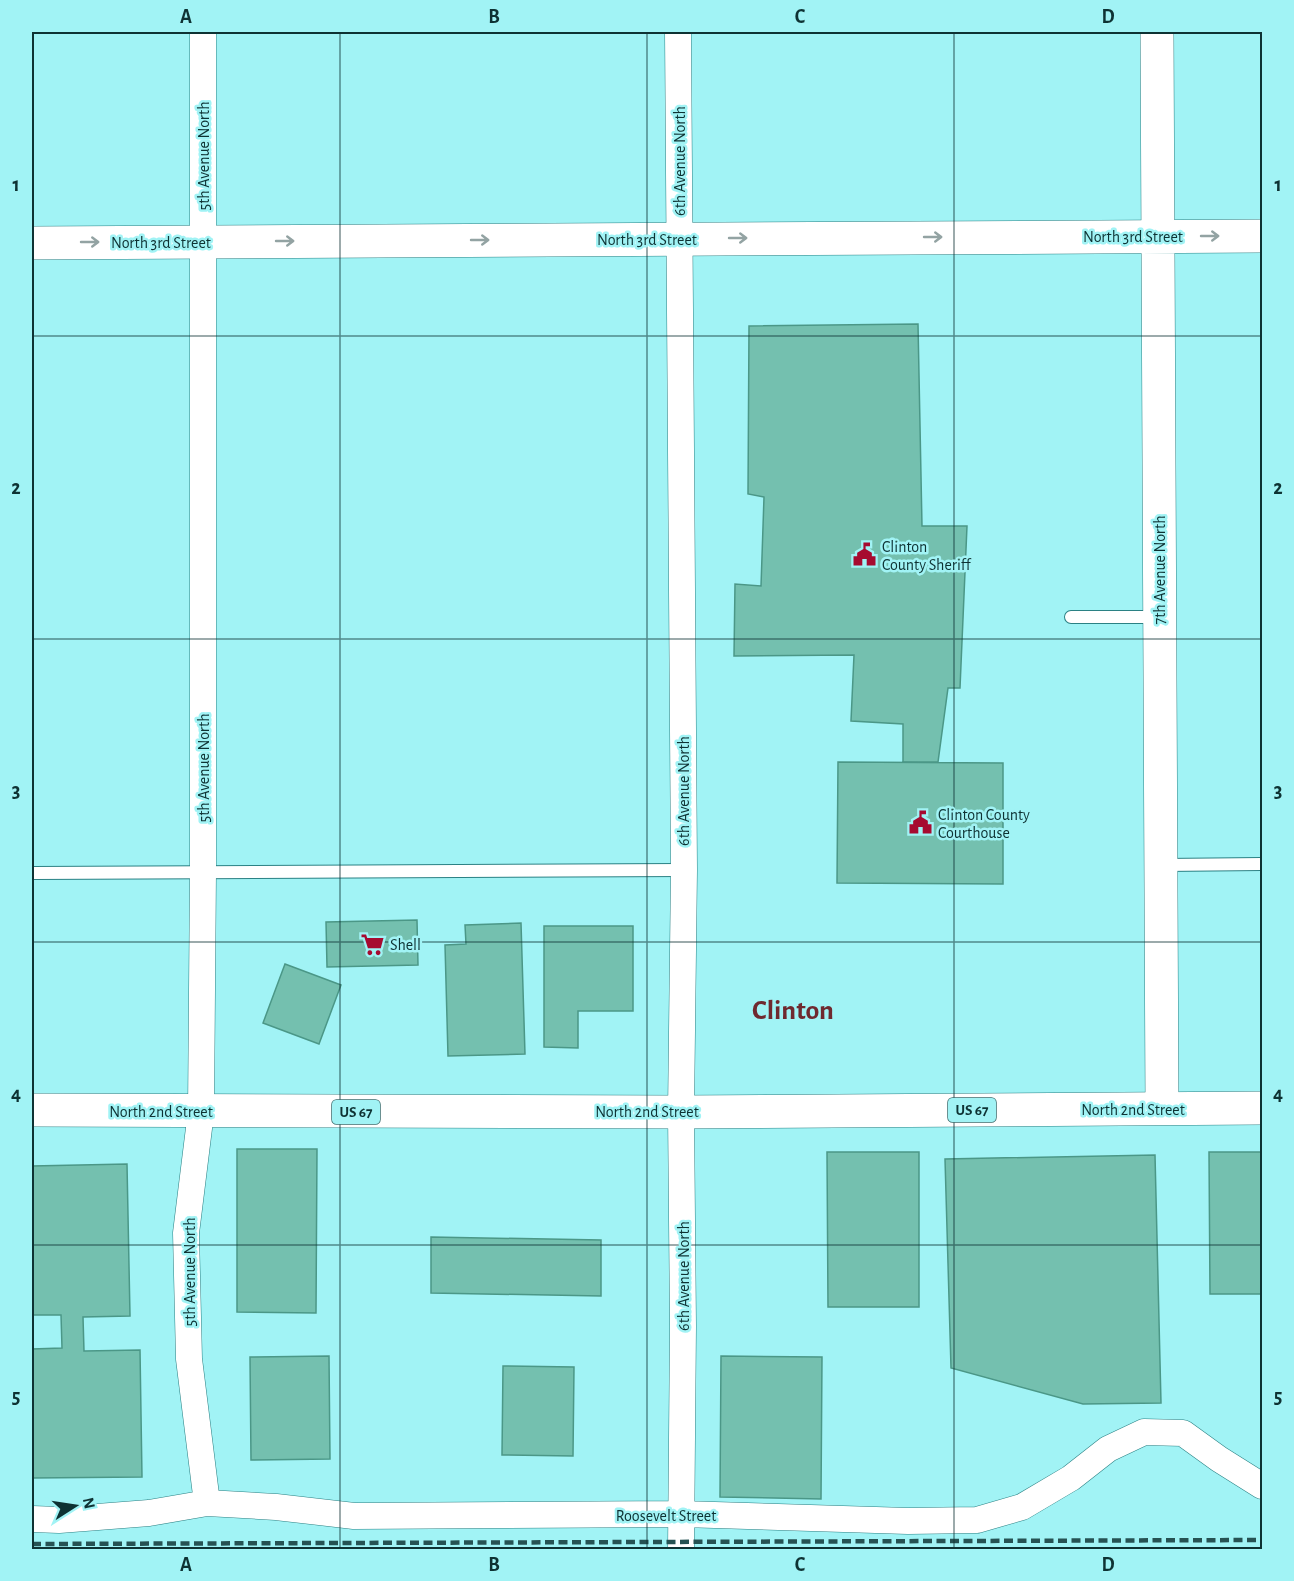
<svg xmlns="http://www.w3.org/2000/svg" width="1294" height="1581" viewBox="0 0 1294 1581" font-family="'Alegreya Sans',sans-serif">
<style>
.building{fill:#74c0af;stroke:#4b9787;stroke-width:1.5}
.lines{fill:none;stroke-linecap:round;stroke-linejoin:round}
.lane-casing{stroke:#2b8184;stroke-width:14}
.street-casing{stroke:#2b8184;stroke-width:27}
.secondary-casing{stroke:#2b8184;stroke-width:34}
.primary-casing{stroke:#2b8184;stroke-width:34}
.lane{stroke:#fff;stroke-width:12}
.street{stroke:#fff;stroke-width:26}
.secondary{stroke:#fff;stroke-width:33}
.primary{stroke:#fff;stroke-width:33}
.rail{stroke:#265253;stroke-width:4.5;stroke-dasharray:9 4.5;stroke-linecap:butt}
.oneway{stroke:#93a3a3}
.grid{fill:none;stroke:#0e3233;stroke-width:1.5;stroke-opacity:0.55}
.labels{text-anchor:middle;stroke-width:5;stroke-linejoin:round;paint-order:stroke}
.shield{fill:#a1f3f5;stroke:#3a6c6d;stroke-width:1.5}
.shield-label{font-size:15px;font-weight:bold;fill:#0e3233}
.street-label{font-size:16px;fill:#0e3233;stroke:#a1f3f5}
.poi-label{font-size:16px;fill:#0e3233;stroke:#a1f3f5;text-anchor:start}
.town-label{font-size:28px;font-weight:bold;fill:#6f292f;stroke:#a1f3f5}
.neatline{fill:none;stroke:#0e3233;stroke-width:2}
.grid-label{font-size:20px;text-anchor:middle;font-weight:bold;fill:#0e3233}
</style>
<rect width="100%" height="100%" fill="#a1f3f5"/>
<path class="building" d="M918,324L922,526H967L960,688H948L938,762H903V724L851,721L854,655L734,656L735,584L761,586L764,497L748,494L749,326Z
M838,762L1003,763V884L837,883Z
M417,920L418,965L327,967L326,922Z
M521,923L525,1054L448,1056L445,945L466,944L465,925Z
M544,926H633V1011H578V1048L544,1047Z
M285,964L341,985L319,1044L263,1023Z
M237,1149H317L316,1313L237,1312Z
M827,1152H919V1307H828Z
M1209,1152H1262V1294H1210Z
M1155,1155L1161,1403L1083,1404L951,1368L945,1159Z
M127,1164L130,1316L83,1317L84,1351L140,1350L142,1477L32,1478V1349L62,1348L61,1315H32V1166Z
M431,1237L601,1240V1296L431,1293Z
M329,1356L330,1459L251,1460L250,1357Z
M721,1356L822,1357L821,1499L720,1497Z
M503,1366L574,1367L573,1456L502,1455Z"/>
<g class="lines">
<defs>
<path id="lane" d="M1071,617H1157
M1163,865L1262,864
M32,873L684,870"/>
<path id="street" d="M203,32V871L201,1112L186,1233L189,1359L207,1503
M678,32L684,870L681,1112L683,1326L681,1550
M32,1519L59,1520L149,1513L207,1503L276,1507L354,1516L682,1514L908,1521L977,1520L1022,1507L1071,1478L1108,1449L1144,1432L1183,1433L1219,1459L1262,1486"/>
<path id="secondary" d="M1157,32L1162,1108
M32,243L1262,236"/>
<path id="primary" d="M32,1110L681,1112L1262,1108"/>
</defs>
<use href="#lane" class="lane-casing"/>
<use href="#street" class="street-casing"/>
<use href="#secondary" class="secondary-casing"/>
<use href="#primary" class="primary-casing"/>
<use href="#lane" class="lane"/>
<use href="#street" class="street"/>
<use href="#secondary" class="secondary"/>
<use href="#primary" class="primary"/>
<path class="rail" d="M32,1544L1262,1540"/>
</g>
<defs><path id="oneway-shaft" d="M-6 0H5M1.5-3L5.5 0L1.5 3" fill="none" stroke-width="1.6" stroke-linecap="round" stroke-linejoin="round" transform="scale(1.5)"/></defs>
<g class="oneway">
<use href="#oneway-shaft" transform="translate(1210 236)"/>
<use href="#oneway-shaft" transform="translate(933 237)"/>
<use href="#oneway-shaft" transform="translate(738 238)"/>
<use href="#oneway-shaft" transform="translate(480 240)"/>
<use href="#oneway-shaft" transform="translate(285 241)"/>
<use href="#oneway-shaft" transform="translate(90 242)"/>
</g>
<path class="grid" d="M340,32V1550M647,32V1550M954,32V1550M32,336H1262M32,639H1262M32,942H1262M32,1245H1262"/>
<defs>
<symbol id="civic-bare" viewBox="-9 -9 18 18"><path d="M-.6-6.5H3V-4.5H.6V-3L4-1V1h2V6H-6V1h2V-1L-.6-3ZM-1.2 2.5V6h2.4V2.5Z" fill="#a60b30" stroke="#a1f3f5" stroke-width="2.5" paint-order="stroke"/></symbol>
<symbol id="supermarket-bare" viewBox="-9 -9 18 18"><path d="M-6-5.5h2.5l.6 2H6L4.5 2H-2.5L-4.4-4H-6ZM-1.5 3.2a1.3 1.3 0 1 0 .1 0ZM3 3.2a1.3 1.3 0 1 0 .1 0Z" fill="#a60b30" stroke="#a1f3f5" stroke-width="2.5" paint-order="stroke"/></symbol>
</defs>
<g fill-rule="evenodd">
<use href="#civic-bare" x="848" y="538" width="33" height="33"/>
<use href="#civic-bare" x="904" y="806" width="33" height="33"/>
<use href="#supermarket-bare" x="356" y="928" width="33" height="33"/>
</g>
<g class="labels">
<g class="shield">
<rect x="948" y="1098" width="48" height="24" rx="4.5"/>
<rect x="332" y="1100" width="48" height="24" rx="4.5"/>
</g>
<g class="shield-label">
<text x="972" y="1115">US 67</text>
<text x="356" y="1117">US 67</text>
</g>
<g class="street-label">
<text transform="translate(203 156) rotate(-90)" y="6">5th Avenue North</text>
<text transform="translate(679 161) rotate(-90)" y="6">6th Avenue North</text>
<text x="1133" y="242">North 3rd Street</text>
<text x="647" y="245">North 3rd Street</text>
<text x="161" y="248">North 3rd Street</text>
<text transform="translate(1159 570) rotate(-90)" y="6">7th Avenue North</text>
<text transform="translate(203 768) rotate(-90)" y="6">5th Avenue North</text>
<text transform="translate(683 791) rotate(-90)" y="6">6th Avenue North</text>
<text x="1133" y="1115">North 2nd Street</text>
<text x="161" y="1117">North 2nd Street</text>
<text x="647" y="1117">North 2nd Street</text>
<text transform="translate(189 1272) rotate(-90)" y="6">5th Avenue North</text>
<text transform="translate(683 1276) rotate(-90)" y="6">6th Avenue North</text>
<text x="666" y="1521">Roosevelt Street</text>
</g>
<g class="poi-label">
<text x="882" y="552">Clinton<tspan x="882" dy="18">County Sheriff</tspan></text>
<text x="938" y="820">Clinton County<tspan x="938" dy="18">Courthouse</tspan></text>
<text x="390" y="950">Shell</text>
</g>
<g class="town-label">
<text x="793" y="1019">Clinton</text>
</g>
</g>
<rect width="1294" height="1581" fill="none" stroke="#a1f3f5" stroke-width="66"/>
<g transform="translate(75 1506) rotate(78)" stroke="#a1f3f5" stroke-width="4.5" paint-order="stroke">
<path d="M0-4.5L10 22L0 15L-10 22Z" fill="#0e3233"/>
<text y="-9" font-size="16" font-weight="bold" text-anchor="middle" fill="#0e3233">N</text>
</g>
<rect x="33" y="33" width="1228" height="1515" class="neatline"/>
<g class="grid-label">
<text x="186" y="23">A</text>
<text x="494" y="23">B</text>
<text x="800" y="23">C</text>
<text x="1108" y="23">D</text>
<text x="16" y="191">1</text>
<text x="1278" y="191">1</text>
<text x="16" y="494">2</text>
<text x="1278" y="494">2</text>
<text x="16" y="797">3</text>
<text x="1278" y="797">3</text>
<text x="16" y="1100">4</text>
<text x="1278" y="1100">4</text>
<text x="16" y="1403">5</text>
<text x="1278" y="1403">5</text>
<text x="186" y="1571">A</text>
<text x="494" y="1571">B</text>
<text x="800" y="1571">C</text>
<text x="1108" y="1571">D</text>
</g>
</svg>
